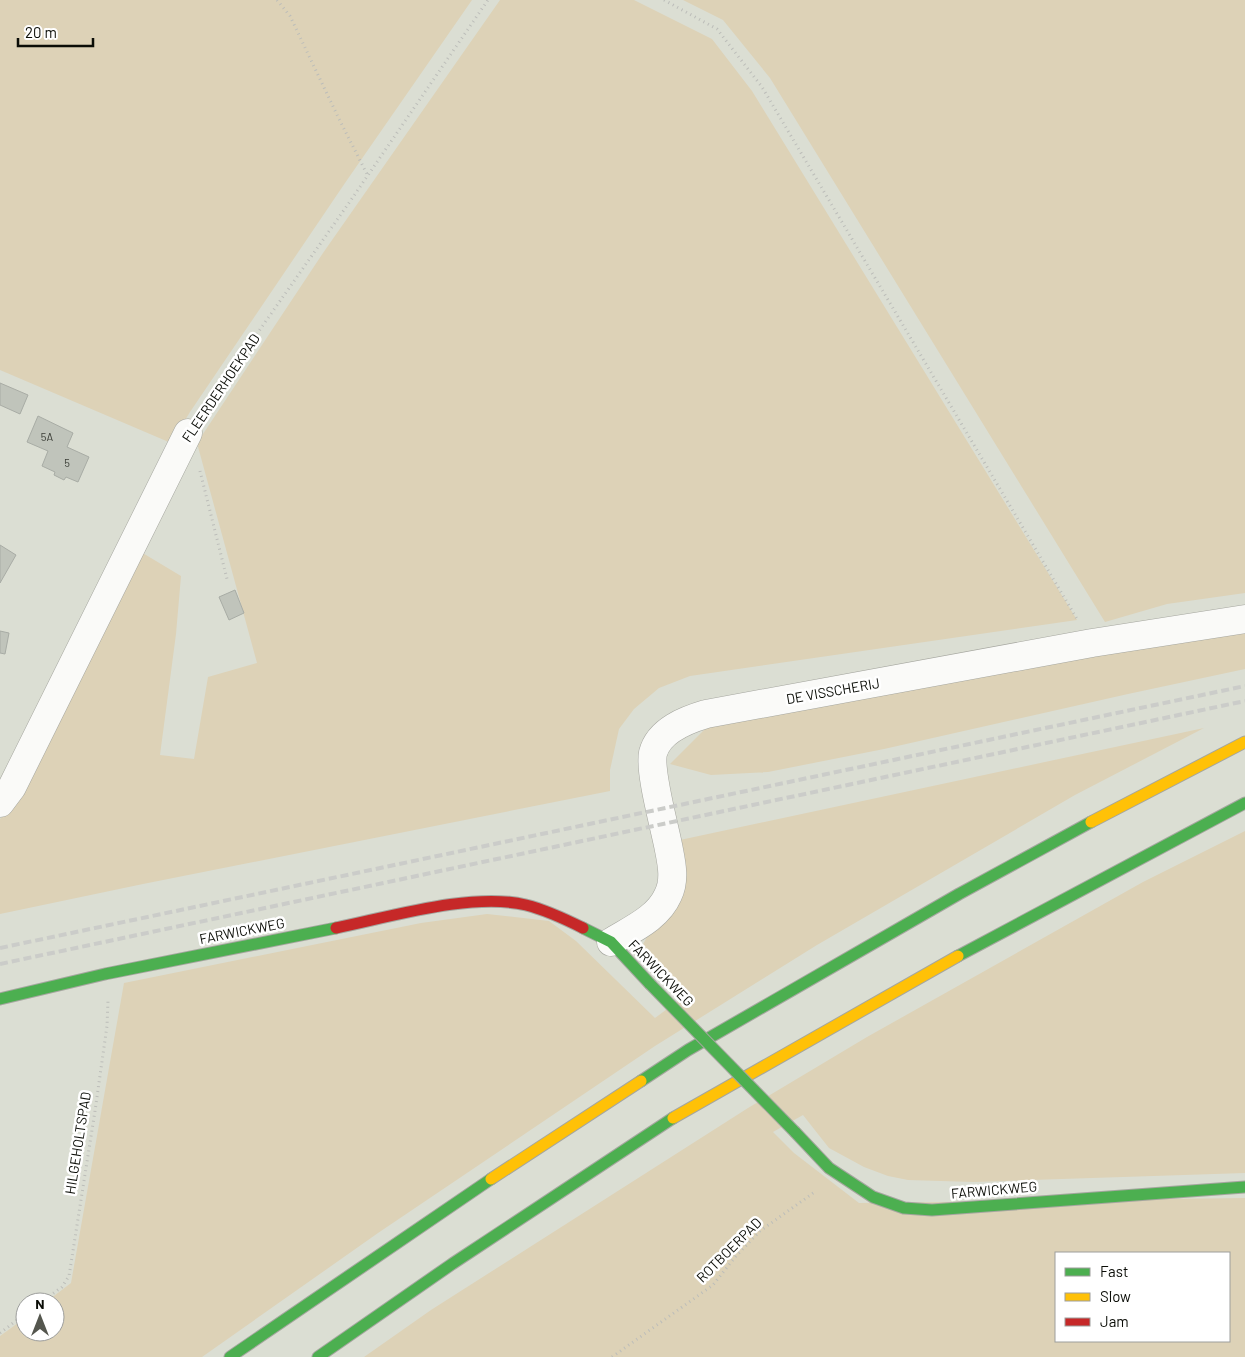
<svg xmlns="http://www.w3.org/2000/svg" width="1245" height="1357" viewBox="0 0 1245 1357" font-family="Barlow,sans-serif">
<style>
.green{fill:#ddd2b7;fill-rule:evenodd}
.building{fill:#c0c4bb;stroke:#a8aca5}
.lines{fill:none;stroke-linecap:round;stroke-linejoin:round}
.street-casing{stroke:#a5a69f;stroke-width:29}
.fast-casing{stroke:#a5a69f;stroke-width:13}
.slow-casing{stroke:#a5a69f;stroke-width:13}
.jam-casing{stroke:#a5a69f;stroke-width:13}
.path{stroke:#bcbdb9;stroke-width:3;stroke-dasharray:1 4;stroke-linecap:butt}
.street{stroke:#fafaf8;stroke-width:28}
.fast{stroke:#4caf50;stroke-width:11}
.slow{stroke:#ffc107;stroke-width:11}
.jam{stroke:#c62828;stroke-width:11}
.rail{stroke:#cbccc9;stroke-width:4;stroke-dasharray:8 4;stroke-linecap:butt}
.fast-bridge-casing{stroke:#a5a69f;stroke-width:13;stroke-linecap:butt}
.fast-bridge{stroke:#4caf50;stroke-width:11}
.labels{text-anchor:middle;stroke-width:5;stroke-linejoin:round;paint-order:stroke}
.number-label{font-size:11px;fill:#3b3e37}
.street-label{font-size:14px;fill:#0b0d07;stroke:#fff}
</style>
<rect width="100%" height="100%" fill="#dbded3"/>
<path class="green" d="M0,0H472L345,183L190,412L171,443L0,370Z
M500,0H634L712,39L752,91L1077,620L690,676L659,688L634,709L619,729L610,770V791L143,884L0,914V819L16,803L141,552L181,576L176,634L160,755L194,759L208,677L257,663L197,443L323,253Z
M683,0H1245V593L1167,604L1105,622L770,78L723,20Z
M1245,628V669L1128,694L884,749L768,772L711,775L670,764L711,723Z
M1204,728L1075,795L817,945L655,1046L378,1233L202,1357H0V1336L25,1318V1332H55V1302H46L71,1283L124,983L421,923L487,914L549,921L576,941L655,1018L686,995L653,962L642,960L639,952L648,935L680,840Z
M1245,831V1173L974,1182L908,1180L888,1176L864,1167L829,1148L803,1115L773,1132L794,1153L859,1203L1245,1198V1357H364L431,1310L748,1108L867,1037L1143,882ZM1056,1253H1229V1341H1056Z"/>
<path class="building" d="M0,383L28,395L20,414L0,405Z
M38,416L73,433L67,447L89,457L78,482L66,477L64,480L54,475L55,472L42,466L48,451L27,442Z
M0,545L16,555L0,583Z
M235,590L244,613L229,620L219,597Z
M0,631L9,633L5,654L0,653Z"/>
<g class="lines">
<defs>
<path id="street" d="M0,803L12,787L188,433
M611,942C632,929 658,918 668,895C675,881 672,865 669,850C665,828 649,772 653,753C659,730 686,720 706,714L1092,643L1245,619"/>
<path id="fast" d="M583,928L611,942L650,984
M958,956L1245,803
M0,999L105,974L336,928
M641,1081L688,1050L959,894L1091,822
M795,1132L829,1168L873,1197L904,1208L932,1210L1245,1187
M230,1357L491,1179
M318,1357L452,1264L673,1118"/>
<path id="slow" d="M1091,822L1245,742
M673,1118L958,956
M491,1179L641,1081"/>
<path id="jam" d="M336,928C390,917 472,892 526,905C546,910 565,919 583,928"/>
</defs>
<use href="#street" class="street-casing"/>
<use href="#fast" class="fast-casing"/>
<use href="#slow" class="slow-casing"/>
<use href="#jam" class="jam-casing"/>
<path class="path" d="M277,0L290,16L339,119L368,176
M664,0L717,29L762,87L1077,619
M202,412L351,200L488,0
M200,471L227,579
M41,1302L62,1287L69,1276L95,1111L107,1026L108,1001
M0,1333L25,1314
M612,1357L713,1285L736,1256L760,1231L816,1191"/>
<use href="#street" class="street"/>
<use href="#fast" class="fast"/>
<use href="#slow" class="slow"/>
<use href="#jam" class="jam"/>
<path class="rail" d="M0,948L1245,686
M0,964L1245,701"/>
<defs>
<path id="fast-bridge" d="M650,984L795,1132"/>
</defs>
<use href="#fast-bridge" class="fast-bridge-casing"/>
<use href="#fast-bridge" class="fast-bridge"/>
</g>
<g class="labels">
<g class="number-label">
<text x="47" y="441">5A</text>
<text x="67" y="467">5</text>
</g>
<g class="street-label">
<text transform="translate(221 388) rotate(-56)" y="5">FLEERDERHOEKPAD</text>
<text transform="translate(833 691) rotate(-10)" y="5">DE VISSCHERIJ</text>
<text transform="translate(242 931) rotate(-11)" y="5">FARWICKWEG</text>
<text transform="translate(661 973) rotate(46)" y="5">FARWICKWEG</text>
<text transform="translate(78 1143) rotate(-81)" y="5">HILGEHOLTSPAD</text>
<text transform="translate(994 1190) rotate(-5)" y="5">FARWICKWEG</text>
<text transform="translate(729 1250) rotate(-45)" y="5">ROTBOERPAD</text>
</g>
</g>
<rect x="1055" y="1252" width="175" height="90" fill="#ffffff" stroke="#9d9e9c"/>
<rect x="1065" y="1268" width="25" height="8" fill="#4caf50" stroke="#9d9e9c"/>
<text x="1100" y="1277" font-size="15" fill="#0b0d07">Fast</text>
<rect x="1065" y="1293" width="25" height="8" fill="#ffc107" stroke="#9d9e9c"/>
<text x="1100" y="1302" font-size="15" fill="#0b0d07">Slow</text>
<rect x="1065" y="1318" width="25" height="8" fill="#c62828" stroke="#9d9e9c"/>
<text x="1100" y="1327" font-size="15" fill="#0b0d07">Jam</text>
<g transform="translate(40 1317)"><circle r="24" fill="#ffffff" stroke="#9d9e9c"/>
<path d="M0-4L9 19L0 12L-9 19Z" fill="#54564e"/>
<text y="-8" font-size="14" font-weight="bold" text-anchor="middle" fill="#0b0d07">N</text>
</g>
<path d="M18 38v8h75v-8" fill="none" stroke="#0b0d07" stroke-width="2.5"/>
<text x="25" y="38" font-size="15" fill="#0b0d07" stroke="#ffffff" stroke-width="4" paint-order="stroke">20 m</text>
</svg>
